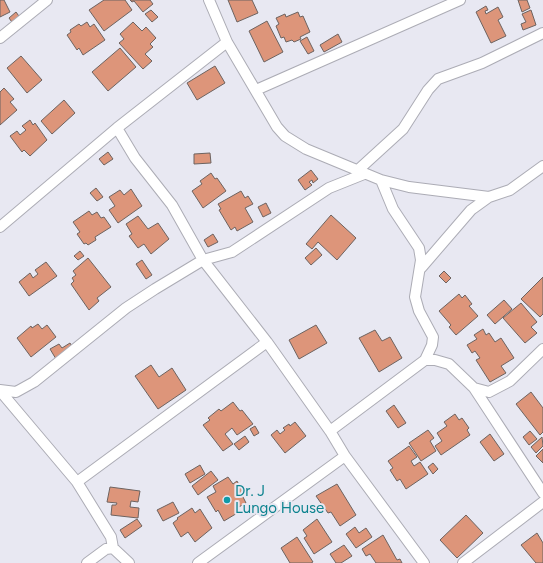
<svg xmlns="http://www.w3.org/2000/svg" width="543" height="563" viewBox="0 0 543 563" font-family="Figtree,sans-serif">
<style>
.building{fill:#dd957a;stroke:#6d6360}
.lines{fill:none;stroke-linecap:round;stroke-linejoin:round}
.minor-casing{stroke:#acacb5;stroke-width:12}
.minor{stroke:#fff;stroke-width:10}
.culture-dot{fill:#0f9aa8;stroke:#e8e8f2;stroke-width:1.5}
.labels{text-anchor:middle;stroke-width:4;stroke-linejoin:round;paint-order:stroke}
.culture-label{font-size:15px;fill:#0d838f;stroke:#e8e8f2;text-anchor:start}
</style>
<rect width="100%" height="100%" fill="#e8e8f2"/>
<path class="building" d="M0,0H4L10,12L0,17Z
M104,0H125L132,10L104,31L89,10Z
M130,0H150L153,4L143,12L134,1L132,2Z
M228,0H252L258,13L237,22Z
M518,0H527L530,8L522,12Z
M486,6L488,10L485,11L486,14L498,7L503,17L498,20L506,36L491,43L476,12Z
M151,10L158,17L152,22L145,14Z
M531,10L536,25L523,30L521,24L526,22L522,14Z
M16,12L21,19L14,25L9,18Z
M298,12L300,17L303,16L310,32L300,37L301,39L294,42L292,40L286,42L284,37L281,38L276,26L279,24L276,18L285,14L286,17Z
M267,21L283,52L264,62L249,31Z
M87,22L90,27L94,24L105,40L83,55L79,48L77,50L67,35L71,32L70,30L79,24L81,26Z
M133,22L142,31L146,27L156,38L150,44L153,47L145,54L152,61L143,69L119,43L124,39L120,34Z
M338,34L342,42L324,52L320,45Z
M307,37L314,51L308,54L300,41Z
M120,48L136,67L108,91L92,72Z
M21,56L42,80L27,93L7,68Z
M215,66L225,83L197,100L187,83Z
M4,88L14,99L10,102L17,110L0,125V92Z
M64,100L75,113L52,134L41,121Z
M30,120L33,125L35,123L47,140L30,156L24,150L22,152L10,136L17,131L20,135L26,130L22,126Z
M108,152L113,159L104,165L99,159Z
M210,153L211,163L194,164V154Z
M311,170L318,179L313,183L312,180L309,182L312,185L305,190L298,180Z
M211,173L215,179L217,178L226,191L203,208L192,191L202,184L200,181Z
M96,188L103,197L97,201L90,193Z
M131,189L142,206L118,223L109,210L115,206L109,197L120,190L124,195Z
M241,191L245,198L248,196L253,204L245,208L253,222L237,231L235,227L231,230L219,210L221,209L218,204Z
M266,203L271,213L263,217L258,207Z
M89,211L92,215L97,212L101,218L104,217L111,227L95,237L96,240L88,245L86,243L84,244L77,234L80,232L73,222Z
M331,215L356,238L337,260L318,242L312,249L306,244Z
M138,216L148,229L158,223L169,239L151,254L144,244L138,248L129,236L132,234L126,224Z
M213,234L218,242L208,247L204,240Z
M316,248L322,255L311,265L305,258Z
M80,251L84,256L78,260L74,256Z
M88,258L111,287L97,298L99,301L89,310L71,284L74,281L72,278L76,275L73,271Z
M142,260L152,275L146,279L136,264Z
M46,262L57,276L29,296L19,282L30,273L33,278L38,274L35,270Z
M444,271L451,278L446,283L439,276Z
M543,277V314L540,317L521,299Z
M459,294L462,298L465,295L472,304L469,306L478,316L456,335L449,327L451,325L439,311Z
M504,300L512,309L495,324L487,315Z
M521,303L537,322L531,327L537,333L525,343L503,318Z
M38,324L42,329L47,325L56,337L31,357L17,338L31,326L32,328Z
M316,325L327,343L299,359L289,340Z
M483,329L486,335L489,333L495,342L501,338L514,358L501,366L506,373L490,382L476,360L480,358L475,351L472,353L467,345L477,339L474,335Z
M375,330L382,341L390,337L402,358L379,372L359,338Z
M70,343L73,348L56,359L50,349L59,344L62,348Z
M151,365L159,377L172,368L186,390L158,409L135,376Z
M531,392L543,408V432L540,435L516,404Z
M233,402L240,411L242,410L253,424L237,435L232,428L225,434L233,444L223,451L203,425L210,420L208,418L219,409L221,411Z
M394,405L406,423L398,428L386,411Z
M455,414L459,420L462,418L469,428L467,430L470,435L441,455L435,446L442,441L437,433L447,426L444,422Z
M295,422L306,436L285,453L271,435L277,430L280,434L285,430L283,428L289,424L290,426Z
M255,426L259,433L254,436L250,429Z
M428,430L434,438L430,441L436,451L421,461L409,443Z
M530,431L537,439L529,445L523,437Z
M490,434L504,454L494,461L480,442Z
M245,436L249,442L239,450L234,444Z
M542,437L543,446L536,453L531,447Z
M409,446L417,457L411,461L414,466L420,462L428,474L406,489L400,479L397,481L390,470L393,468L388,461Z
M543,449V463L536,456Z
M433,463L438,469L433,474L428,467Z
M200,465L205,474L190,483L185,474Z
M211,471L218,480L198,495L192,486Z
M228,477L233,484L237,481L244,494L242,495L246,503L237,508L239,512L224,521L218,510L216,512L207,497L216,492L213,486Z
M337,484L356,515L340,526L331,512L328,513L316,496Z
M110,487L140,491L138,502L131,501L130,507L139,508L138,518L111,515L112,505H116L117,503L107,502Z
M173,502L179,513L163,521L157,510Z
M192,508L195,513L200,509L212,528L195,542L188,532L181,537L173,523L178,519L177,518Z
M466,515L483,533L457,558L440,540Z
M137,519L142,526L125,538L120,530Z
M317,519L332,542L314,554L304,538L307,536L303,530Z
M355,527L359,533L366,528L372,537L356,548L346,534Z
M537,533L543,543V563H536L521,545Z
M383,535L397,560L400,559L402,563H376L370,554L366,556L362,549Z
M297,537L313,562L311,563H290L281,548Z
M344,545L352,556L341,563H336L330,554Z"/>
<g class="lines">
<defs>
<path id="minor" d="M209,0L227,42L277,127L285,136L306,149L381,180L409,187L489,197
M0,38L47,0
M256,90L460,0
M117,128L135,158L172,205L203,260L267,342L330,431L345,456L424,563
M357,171L403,129L428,90L438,79L482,63L543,33
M0,227L117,128L227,42
M421,268L471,210L489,197L510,190L543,166
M425,360H435L449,364L474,388L489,392L510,381L543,349
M474,388L543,493
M0,390L16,392L34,382L126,308L155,289L203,260L232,252L329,188L364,174
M1,392L77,482L111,537L113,548
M330,431L425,360L432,345L433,337L419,311L415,297L421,260L419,248L393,209L381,180
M77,482L267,342
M87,563L106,549L113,548L129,563
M198,563L345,456
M463,563L543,502"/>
</defs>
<use href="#minor" class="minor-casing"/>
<use href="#minor" class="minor"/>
</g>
<circle class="culture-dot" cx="227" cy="500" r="4"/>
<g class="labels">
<g class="culture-label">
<text x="235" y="496">Dr. J<tspan x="235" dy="17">Lungo House</tspan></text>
</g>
</g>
</svg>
